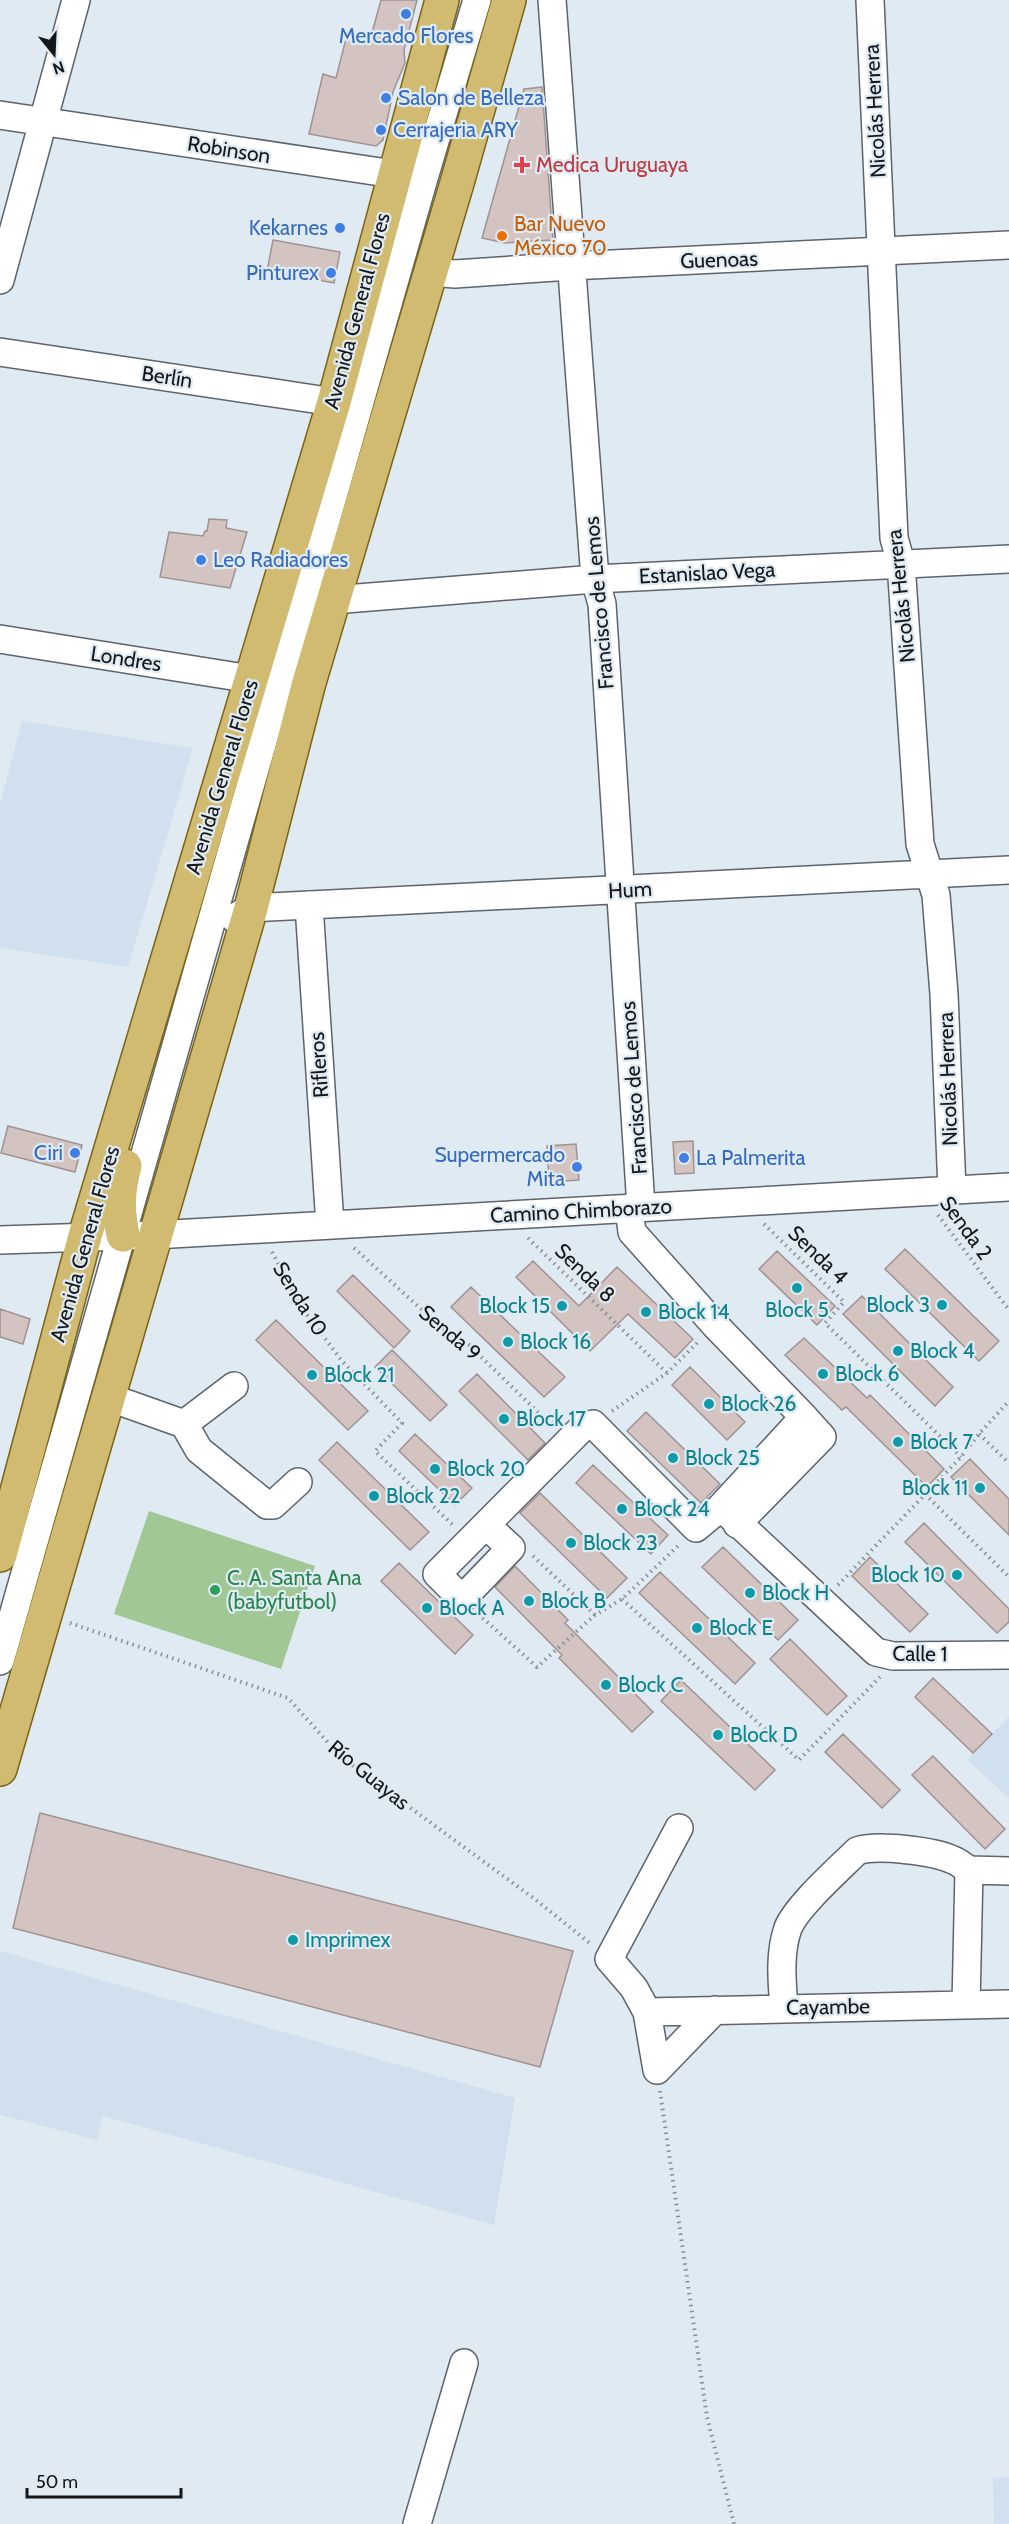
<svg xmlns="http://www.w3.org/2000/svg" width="1009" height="2524" viewBox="0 0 1009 2524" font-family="Cabin,sans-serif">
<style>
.built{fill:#d0e0ee}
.green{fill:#a0c794}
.building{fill:#d3c4c2;stroke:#9f9290;stroke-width:1.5}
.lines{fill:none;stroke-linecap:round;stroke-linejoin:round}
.minor-casing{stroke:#5c646c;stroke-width:30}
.major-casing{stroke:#7c6416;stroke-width:36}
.path{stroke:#888f95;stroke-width:4;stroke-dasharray:1.5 4.5;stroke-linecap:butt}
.minor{stroke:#fff;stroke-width:27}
.major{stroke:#d1bb71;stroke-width:33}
.shop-dot{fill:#3f7fe0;stroke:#e0eaf3;stroke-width:2}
.health-dot{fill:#e0444e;stroke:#e0eaf3;stroke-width:2}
.food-dot{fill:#e8710a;stroke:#e0eaf3;stroke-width:2}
.culture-dot{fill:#0f9aa8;stroke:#e0eaf3;stroke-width:2}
.leisure-dot{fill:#2e9e5b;stroke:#e0eaf3;stroke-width:2}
.labels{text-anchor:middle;stroke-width:4.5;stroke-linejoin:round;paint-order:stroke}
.shop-label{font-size:21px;fill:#366cbe;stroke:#e0eaf3;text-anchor:start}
.street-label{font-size:21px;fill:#15181b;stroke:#e0eaf3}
.health-label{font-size:21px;fill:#be3a42;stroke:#e0eaf3;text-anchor:start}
.food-label{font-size:21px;fill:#c56008;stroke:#e0eaf3;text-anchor:start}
.culture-label{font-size:21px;fill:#0d838f;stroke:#e0eaf3;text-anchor:start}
.leisure-label{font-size:21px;fill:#27864d;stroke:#e0eaf3;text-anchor:start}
</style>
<rect width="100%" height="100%" fill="#e0eaf3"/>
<path class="built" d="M22,721L193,748L128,967L0,948V804Z
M1009,1716V1798L967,1760Z
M0,1951L515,2098L494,2225L103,2116L97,2140L0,2115Z
M1009,2477V2524H994L993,2478Z"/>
<path class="green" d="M149,1511L315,1566L281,1669L114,1614Z"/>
<path class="building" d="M381,0H417L404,50L405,63L393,92L383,140L376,146L309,134L323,74L336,78L347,35L370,40Z
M542,87L553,240L505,243L482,238L524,89Z
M273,240L340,252L334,283L267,271Z
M209,519L227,520L226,528L247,532L230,588L160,577L169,532L203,536L205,531H207Z
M8,1126L82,1145L75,1172L1,1153Z
M693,1141L694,1173L675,1174L673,1142Z
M576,1144L579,1180L549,1182L547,1146Z
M905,1249L999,1341L979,1361L885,1269Z
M777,1251L835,1306L817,1325L759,1269Z
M533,1261L579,1306L617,1267L693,1339L675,1358L628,1314L590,1351L516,1277Z
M353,1275L410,1331L394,1348L337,1291Z
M471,1287L565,1377L544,1397L451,1307Z
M862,1296L953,1387L935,1406L843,1314Z
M0,1309L30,1319L23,1344L0,1337Z
M276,1320L368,1411L348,1430L256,1340Z
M804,1338L867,1398L870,1395L944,1469L927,1487L846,1407L842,1410L785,1355Z
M392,1350L447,1405L430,1421L375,1367Z
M690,1367L745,1422L727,1440L672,1385Z
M477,1374L545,1443L528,1460L459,1391Z
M646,1412L720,1484L701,1503L627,1431Z
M415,1434L472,1488L455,1505L399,1451Z
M337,1442L429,1532L410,1550L319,1460Z
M970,1459L1009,1499V1535L951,1477Z
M593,1465L668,1535L651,1554L576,1483Z
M540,1493L627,1578L607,1598L520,1513Z
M924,1523L1009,1609V1622L997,1633L905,1542Z
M723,1547L798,1620L778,1640L702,1567Z
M870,1557L928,1614L910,1632L852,1576Z
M399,1563L473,1635L455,1654L381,1581Z
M515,1566L568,1620L565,1623L653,1712L632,1732L559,1658L562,1655L495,1587Z
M660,1572L755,1663L735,1684L639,1593Z
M790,1639L847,1696L827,1715L770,1659Z
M933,1678L992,1734L973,1753L915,1697Z
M681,1680L775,1770L755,1790L661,1701Z
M843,1734L900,1790L882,1808L825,1752Z
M933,1756L1005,1829L985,1849L912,1775Z
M40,1813L573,1951L540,2067L13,1928Z"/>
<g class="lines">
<defs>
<path id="minor" d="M552,0C565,193 581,386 595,579L602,604L641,1207
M870,0L894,538L901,563L920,844L936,895L944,994L952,1190
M0,115L414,177
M430,272L455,274L570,266L1009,245
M0,280L76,0
M0,352L334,402
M333,600L595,579L1009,559
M0,639L251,679
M309,905L330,1225
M234,918L251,908L1009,870
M629,1208L632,1232L715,1325L804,1417L721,1507L876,1652L893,1656L1009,1655
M0,1240L154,1235L1009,1187
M108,1397L184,1424L234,1386
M184,1424L199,1450L267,1505H273L298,1482
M737,1524L822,1437L804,1417
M486,1525L511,1548L462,1599L437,1574L583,1427L593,1424L696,1528L721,1507
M0,1661L424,178L477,0
M966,2005L969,1870L1009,1871
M784,2008C782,1982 779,1953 788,1928C797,1906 839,1869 857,1851C876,1844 934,1851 953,1860C959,1862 964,1867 969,1870
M647,2012L1009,2004
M657,2070L647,2012L634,1988L609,1959L679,1828
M657,2070L715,2010
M417,2524L464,2363"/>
<path id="major" d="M123,1235C118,1210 118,1192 125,1166
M0,1555L85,1236L334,402L442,0
M0,1769L251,908L308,686L457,183L509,0"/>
</defs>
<use href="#minor" class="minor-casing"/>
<use href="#major" class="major-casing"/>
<path class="path" d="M938,1215L1009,1310
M764,1224L844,1302L825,1323L961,1457
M528,1238L667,1373
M354,1248L442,1328L469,1345L544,1418L555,1425
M272,1252L302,1308L342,1361L402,1423L375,1451L453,1525
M612,1411L667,1373L700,1340
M979,1434L1009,1463
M925,1494L1009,1577
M533,1556L595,1615
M838,1585L961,1457L979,1434L1009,1401
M622,1599L799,1760L880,1677
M478,1614L537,1667L595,1615L622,1599L680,1544
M70,1623L288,1698L341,1757L532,1897L591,1944
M660,2091L707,2417L734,2524"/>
<use href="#minor" class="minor"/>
<use href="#major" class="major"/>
</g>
<g class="shop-dot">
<circle cx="406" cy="14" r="6"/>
<circle cx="386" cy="98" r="6"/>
<circle cx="381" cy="130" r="6"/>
<circle cx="340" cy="228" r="6"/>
<circle cx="331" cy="273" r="6"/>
<circle cx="201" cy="560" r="6"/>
<circle cx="75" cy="1153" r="6"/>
<circle cx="684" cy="1158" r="6"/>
<circle cx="577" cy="1167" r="6"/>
</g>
<path class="health-dot" d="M519 156h6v6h6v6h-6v6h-6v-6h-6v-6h6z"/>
<circle class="food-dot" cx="502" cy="236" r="6"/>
<g class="culture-dot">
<circle cx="797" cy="1288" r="6"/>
<circle cx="942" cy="1305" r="6"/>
<circle cx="562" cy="1306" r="6"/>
<circle cx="646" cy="1312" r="6"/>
<circle cx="508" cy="1342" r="6"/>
<circle cx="898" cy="1351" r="6"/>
<circle cx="823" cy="1374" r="6"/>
<circle cx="312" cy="1375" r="6"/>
<circle cx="709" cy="1404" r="6"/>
<circle cx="504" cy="1419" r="6"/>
<circle cx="898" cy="1442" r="6"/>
<circle cx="673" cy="1458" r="6"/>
<circle cx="435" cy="1469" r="6"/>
<circle cx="980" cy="1488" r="6"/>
<circle cx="374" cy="1496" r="6"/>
<circle cx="622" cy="1509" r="6"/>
<circle cx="571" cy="1543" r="6"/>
<circle cx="957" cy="1575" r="6"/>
<circle cx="750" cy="1593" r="6"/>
<circle cx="529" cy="1601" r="6"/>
<circle cx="427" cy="1608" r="6"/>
<circle cx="697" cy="1628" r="6"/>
<circle cx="606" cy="1685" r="6"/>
<circle cx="718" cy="1735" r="6"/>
<circle cx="293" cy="1940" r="6"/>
</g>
<circle class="leisure-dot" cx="215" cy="1590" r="6"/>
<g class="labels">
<g class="shop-label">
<text x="406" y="43" text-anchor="middle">Mercado Flores</text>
<text x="398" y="105">Salon de Belleza</text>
<text x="393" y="137">Cerrajeria ARY</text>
<text x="328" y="235" text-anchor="end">Kekarnes</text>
<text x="319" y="280" text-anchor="end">Pinturex</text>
<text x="213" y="567">Leo Radiadores</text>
<text x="63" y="1160" text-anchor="end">Ciri</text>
<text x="565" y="1162" text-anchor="end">Supermercado<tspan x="565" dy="24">Mita</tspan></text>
<text x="696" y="1165">La Palmerita</text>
</g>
<g class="street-label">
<text transform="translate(875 111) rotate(-93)" y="7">Nicolás Herrera</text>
<text transform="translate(229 150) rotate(9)" y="7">Robinson</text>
<text transform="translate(719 260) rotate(-2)" y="7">Guenoas</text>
<text transform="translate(357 311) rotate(-75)" y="7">Avenida General Flores</text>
<text transform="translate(167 377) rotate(9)" y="7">Berlín</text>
<text transform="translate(707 573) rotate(-3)" y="7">Estanislao Vega</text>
<text transform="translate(901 596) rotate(-96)" y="7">Nicolás Herrera</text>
<text transform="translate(599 603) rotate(-95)" y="7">Francisco de Lemos</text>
<text transform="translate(126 659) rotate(9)" y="7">Londres</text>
<text transform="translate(222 777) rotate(-73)" y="7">Avenida General Flores</text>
<text transform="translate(630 890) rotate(-3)" y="7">Hum</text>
<text transform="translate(319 1065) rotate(-94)" y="7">Rifleros</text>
<text transform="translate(948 1079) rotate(-92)" y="7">Nicolás Herrera</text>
<text transform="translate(634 1088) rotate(-94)" y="7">Francisco de Lemos</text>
<text transform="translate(581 1211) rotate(-3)" y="7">Camino Chimborazo</text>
<text transform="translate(966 1228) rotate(54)" y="7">Senda 2</text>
<text transform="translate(85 1244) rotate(-74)" y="7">Avenida General Flores</text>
<text transform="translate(818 1255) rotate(44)" y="7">Senda 4</text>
<text transform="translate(585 1273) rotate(44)" y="7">Senda 8</text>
<text transform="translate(300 1299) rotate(58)" y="7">Senda 10</text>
<text transform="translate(450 1333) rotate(40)" y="7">Senda 9</text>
<text transform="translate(920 1654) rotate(1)" y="7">Calle 1</text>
<text transform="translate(369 1775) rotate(39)" y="7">Río Guayas</text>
<text transform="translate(828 2007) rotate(-1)" y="7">Cayambe</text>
</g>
<g class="health-label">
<text x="536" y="172">Medica Uruguaya</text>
</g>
<g class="food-label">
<text x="514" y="231">Bar Nuevo<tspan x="514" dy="24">México 70</tspan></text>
</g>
<g class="culture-label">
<text x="930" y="1312" text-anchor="end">Block 3</text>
<text x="550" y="1313" text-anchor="end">Block 15</text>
<text x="797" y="1317" text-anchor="middle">Block 5</text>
<text x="658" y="1319">Block 14</text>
<text x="520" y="1349">Block 16</text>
<text x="910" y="1358">Block 4</text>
<text x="835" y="1381">Block 6</text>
<text x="324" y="1382">Block 21</text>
<text x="721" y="1411">Block 26</text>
<text x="516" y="1426">Block 17</text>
<text x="910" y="1449">Block 7</text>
<text x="685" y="1465">Block 25</text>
<text x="447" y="1476">Block 20</text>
<text x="968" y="1495" text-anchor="end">Block 11</text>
<text x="386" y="1503">Block 22</text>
<text x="634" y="1516">Block 24</text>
<text x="583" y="1550">Block 23</text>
<text x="945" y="1582" text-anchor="end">Block 10</text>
<text x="762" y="1600">Block H</text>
<text x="541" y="1608">Block B</text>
<text x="439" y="1615">Block A</text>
<text x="709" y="1635">Block E</text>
<text x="618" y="1692">Block C</text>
<text x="730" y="1742">Block D</text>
<text x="305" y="1947">Imprimex</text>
</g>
<g class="leisure-label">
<text x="227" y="1585">C. A. Santa Ana<tspan x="227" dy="24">(babyfutbol)</tspan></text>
</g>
</g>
<g transform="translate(54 54) rotate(162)" stroke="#e0eaf3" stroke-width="4.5" paint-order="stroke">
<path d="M0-4.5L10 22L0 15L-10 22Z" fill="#15181b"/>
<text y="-9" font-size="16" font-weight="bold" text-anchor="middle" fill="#15181b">N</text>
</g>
<path d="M27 2488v9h154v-9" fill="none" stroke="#15181b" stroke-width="3"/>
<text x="36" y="2488" font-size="18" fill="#15181b" stroke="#e0eaf3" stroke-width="4.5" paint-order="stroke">50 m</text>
</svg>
